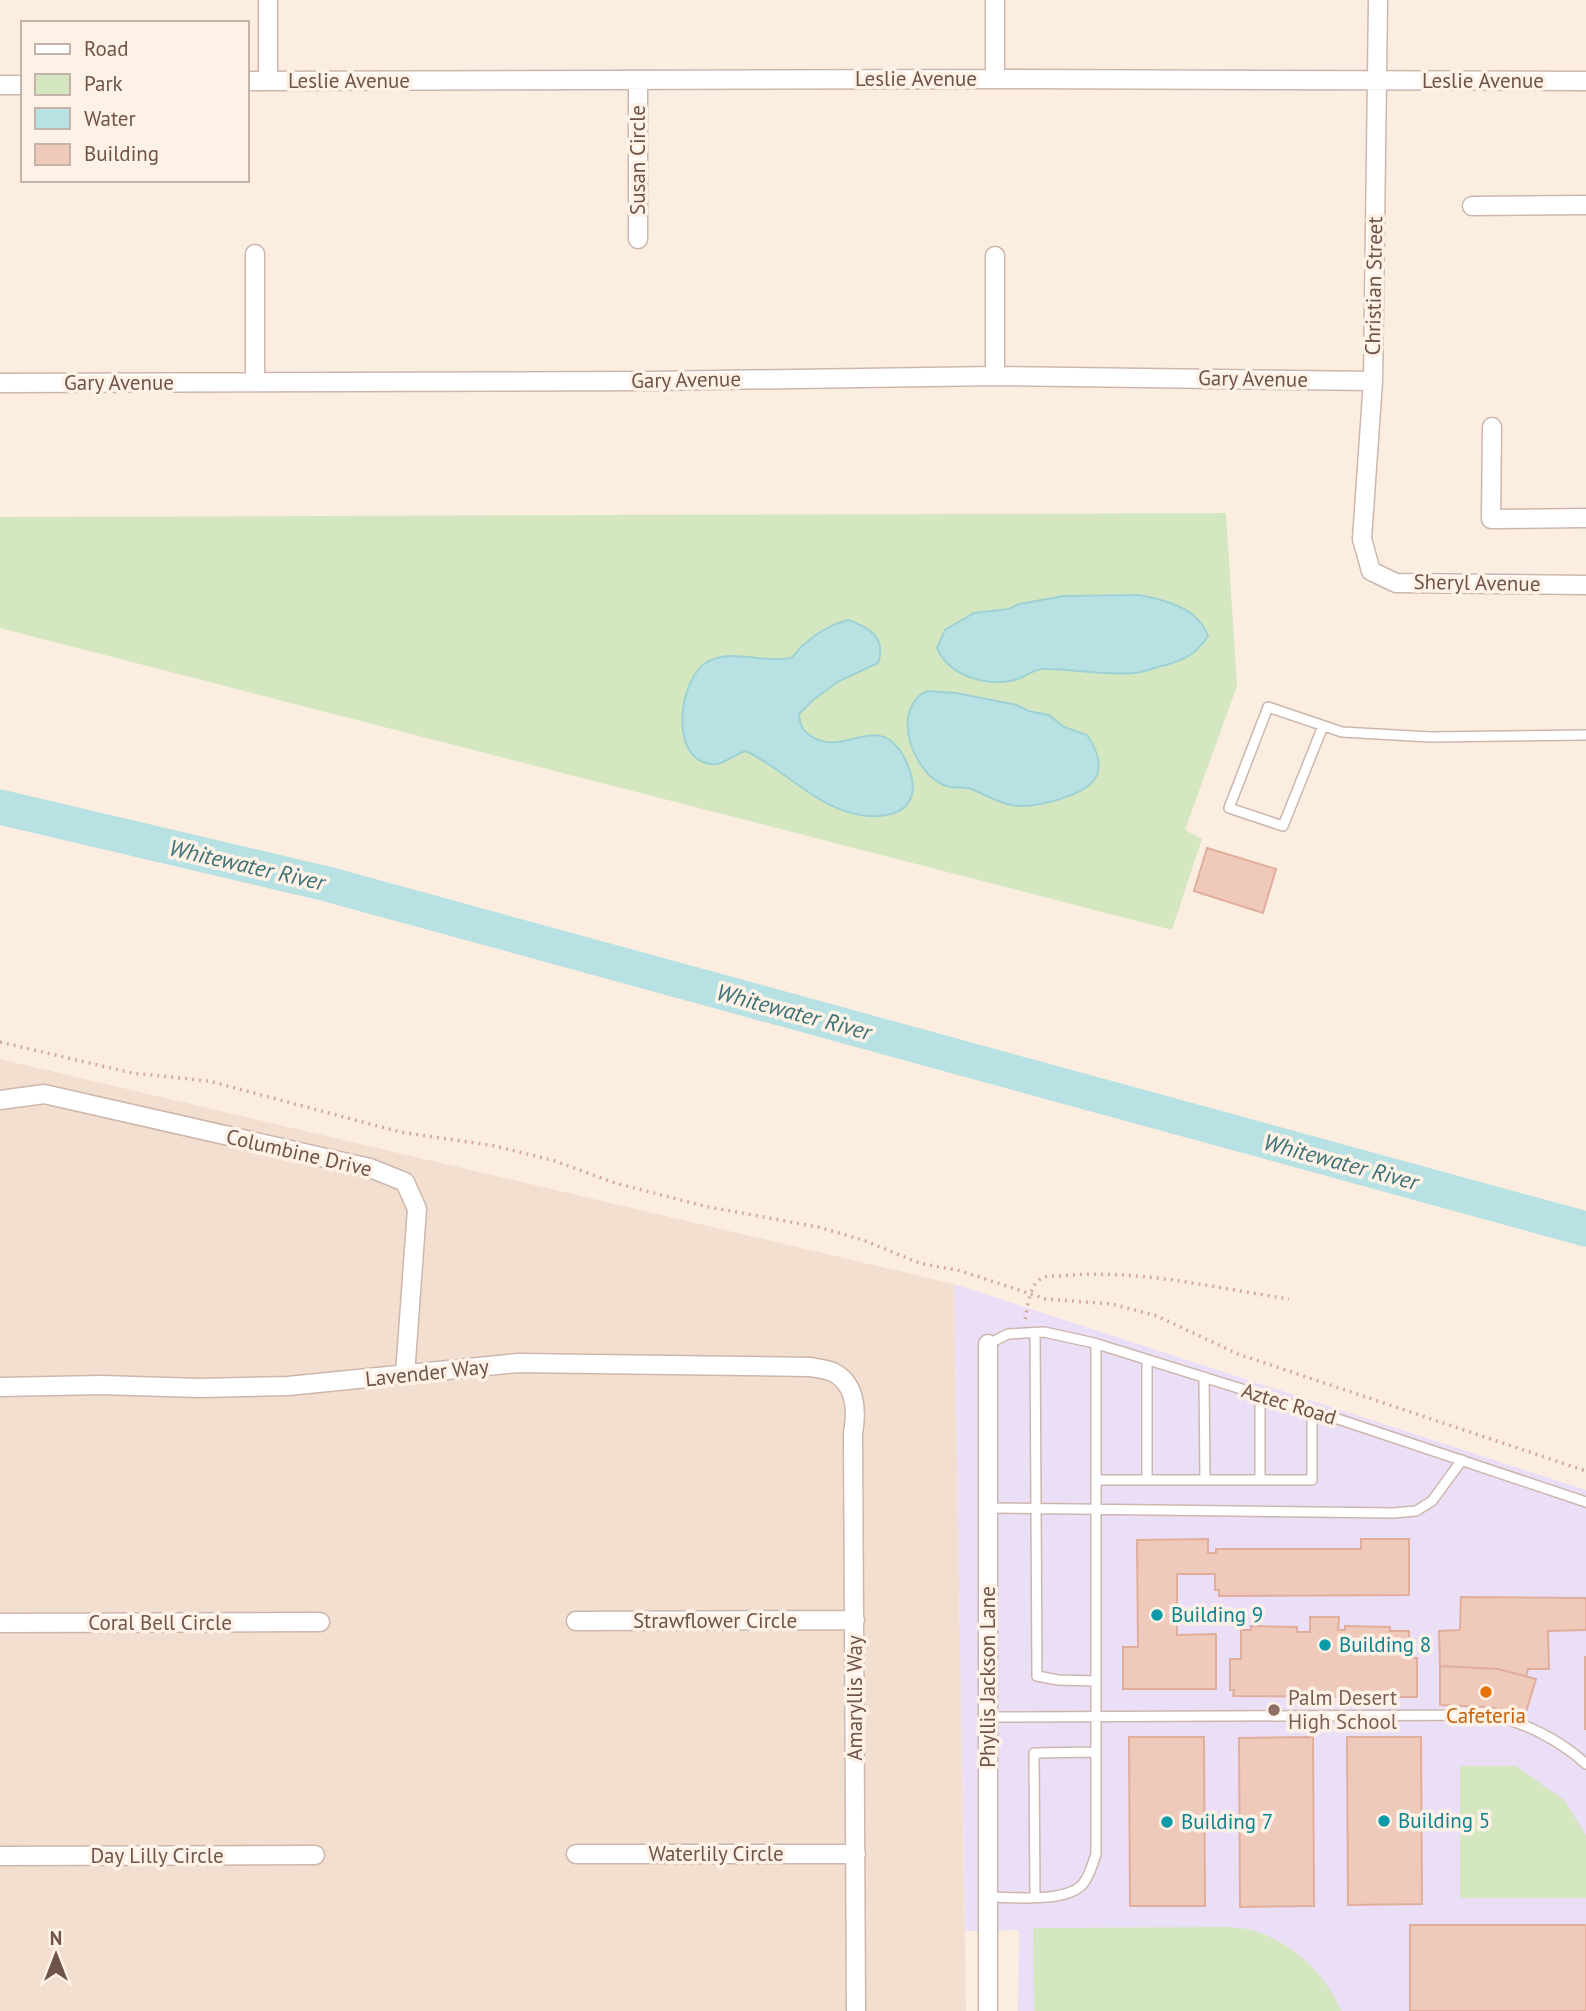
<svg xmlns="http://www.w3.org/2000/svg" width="1586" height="2011" viewBox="0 0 1586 2011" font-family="'PT Sans',sans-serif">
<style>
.residential{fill:#f2dfd0}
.education{fill:#ebdef7}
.green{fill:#d5e7c1}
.water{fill:#b7e1e3;stroke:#9ed2d4;stroke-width:2}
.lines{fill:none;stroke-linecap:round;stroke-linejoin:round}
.river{stroke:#b7e1e3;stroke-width:35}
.building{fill:#efc9ba;stroke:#e0ae9b;stroke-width:2}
.service-casing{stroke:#cdb7ac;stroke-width:12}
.minor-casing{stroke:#cdb7ac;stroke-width:21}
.path{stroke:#d3ac9e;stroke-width:3.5;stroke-dasharray:2 5;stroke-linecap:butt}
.service{stroke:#fff;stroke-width:9}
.minor{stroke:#fff;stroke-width:18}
.culture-dot{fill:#0f9aa8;stroke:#fef2e7;stroke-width:2.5}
.food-dot{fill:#e8710a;stroke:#fef2e7;stroke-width:2.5}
.education-dot{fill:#8d6e63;stroke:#fef2e7;stroke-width:2.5}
.labels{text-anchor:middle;stroke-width:7;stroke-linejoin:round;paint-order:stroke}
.street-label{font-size:21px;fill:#705349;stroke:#fef2e7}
.culture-label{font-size:21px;fill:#0d838f;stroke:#fef2e7;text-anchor:start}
.education-label{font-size:21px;fill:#785e54;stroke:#fef2e7;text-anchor:start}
.food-label{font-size:21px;fill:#c56008;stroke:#fef2e7}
.water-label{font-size:23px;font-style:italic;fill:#3f7276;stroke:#fef2e7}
</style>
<rect width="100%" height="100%" fill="#fbeee1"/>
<path class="residential" d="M0,1059L954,1284L966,2011H0Z"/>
<path class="education" d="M954,1284L1586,1490V2011H1018L1019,1930L965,1931Z"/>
<path class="green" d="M1226,513L1237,686L1185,830L1202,839L1172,930L0,628V517Z
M1460,1766H1516L1564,1800L1586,1835V1898H1460Z
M1227,1927C1236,1928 1246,1928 1255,1931C1293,1943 1327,1975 1341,2011H1034L1033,1928Z"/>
<path class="water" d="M1139,595C1166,600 1198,608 1208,636C1197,653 1185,660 1166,665C1155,667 1146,672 1135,673C1105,676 1074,669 1044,669C1033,669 1025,677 1015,680C986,687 949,676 937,648L945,630L974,613L1009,609L1019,604L1064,596Z
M848,620C869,627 887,638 878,663L839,681L813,700L799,714C800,725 802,730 811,736C845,759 879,708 905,759C910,770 915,782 912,795C906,814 886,817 868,816C821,813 786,770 746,751C734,754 723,766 711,764C668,759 679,678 707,662C731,649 755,661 780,659C781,659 790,658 791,658C794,656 799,649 802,646C816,634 829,625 848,620Z
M928,691L956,693L1017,705L1028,711L1049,715L1064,727L1087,735C1114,775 1091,791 1053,801C1039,805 1025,808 1011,805C997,802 984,794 971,789C964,787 957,788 950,787C924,781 905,744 908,719C909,707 916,695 928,691Z"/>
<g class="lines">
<path class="river" d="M0,807L327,884L1586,1229"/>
</g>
<path class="building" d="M1207,848L1276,869L1263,913L1194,891Z
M1208,1539V1553H1216V1549H1361V1539H1409V1595L1219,1596V1590H1215V1574H1177V1635L1216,1634V1689H1123V1647H1138L1137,1540Z
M1461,1597L1586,1598V1630L1548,1631L1549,1669H1528L1526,1676L1498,1669L1440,1666L1439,1631L1460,1630Z
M1310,1617H1339L1338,1630H1345V1626L1390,1627V1631H1409V1658H1417V1697L1233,1696L1234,1690H1230V1659H1241V1630H1251V1626L1297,1627V1632H1310Z
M1585,1656L1586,1729H1585Z
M1440,1666L1498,1669L1536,1679L1525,1715L1489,1707L1440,1705Z
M1129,1737H1204L1205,1906H1130Z
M1313,1737L1314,1906L1240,1907L1239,1738Z
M1347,1737H1421L1422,1904L1348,1905Z
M1410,1925H1586V2011H1410Z"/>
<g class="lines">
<defs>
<path id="service" d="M1323,726L1283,826L1229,808L1268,707L1342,732L1430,737L1586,735
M1035,1333L1037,1676L1058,1680L1096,1681
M988,1344L1008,1334L1044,1332L1094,1343L1344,1421L1586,1502
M1204,1377L1205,1480
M1260,1395V1480
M1096,1480H1312V1411
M1147,1480V1360
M988,1508L1393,1513L1416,1511L1432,1501L1462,1460
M988,1717L1490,1715C1524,1722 1560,1740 1586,1764
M988,1897C1012,1897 1064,1903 1082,1885C1090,1876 1092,1865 1096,1854V1344
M1035,1897L1034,1753L1096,1752"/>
<path id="minor" d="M268,0V81
M995,0V79
M1378,0L1373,381L1362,539L1371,571L1396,583L1586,585
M247,81L995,79L1586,81
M638,81V239
M0,85H23
M1472,206L1586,205
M995,256V376
M255,382V254
M0,383L651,381L995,376L1373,381
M1492,427L1491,519L1586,518
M0,1100L44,1094L370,1168L405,1182L417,1209L405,1375
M0,1387L101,1385L199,1388L288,1386L518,1363L810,1367C817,1368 826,1369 833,1372C856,1384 857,1411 853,1433L856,2011
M576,1621L855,1620
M0,1623L320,1622
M576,1854H856
M0,1856L315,1855
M988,2011V1344"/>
</defs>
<use href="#service" class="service-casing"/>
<use href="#minor" class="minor-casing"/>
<path class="path" d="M0,1042L132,1073L209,1081L400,1132L495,1146L555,1161L615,1183L704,1206L818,1227L863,1240L919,1263L961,1271L1046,1299L1112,1304L1157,1316L1238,1354L1586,1471
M1025,1319C1028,1307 1029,1288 1039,1280C1045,1275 1053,1276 1060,1276C1135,1268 1215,1288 1289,1299"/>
<use href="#service" class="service"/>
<use href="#minor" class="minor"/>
</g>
<g class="culture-dot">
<circle cx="1157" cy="1615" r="7"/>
<circle cx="1325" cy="1645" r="7"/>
<circle cx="1384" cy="1821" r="7"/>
<circle cx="1167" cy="1822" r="7"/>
</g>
<circle class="food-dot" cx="1486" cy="1692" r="7"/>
<circle class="education-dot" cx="1274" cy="1710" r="7"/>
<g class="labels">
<g class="street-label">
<text x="916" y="86">Leslie Avenue</text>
<text x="349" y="88">Leslie Avenue</text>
<text x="1483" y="88">Leslie Avenue</text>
<text transform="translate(638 160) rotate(-90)" y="7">Susan Circle</text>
<text transform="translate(1374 286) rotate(-89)" y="7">Christian Street</text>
<text transform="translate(1253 379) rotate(1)" y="7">Gary Avenue</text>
<text transform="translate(686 380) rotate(-1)" y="7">Gary Avenue</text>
<text x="119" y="390">Gary Avenue</text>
<text transform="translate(1477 583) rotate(1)" y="7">Sheryl Avenue</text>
<text transform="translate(299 1153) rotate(13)" y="7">Columbine Drive</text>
<text transform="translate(427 1373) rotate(-6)" y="7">Lavender Way</text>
<text transform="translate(1289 1404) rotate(17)" y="7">Aztec Road</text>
<text x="715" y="1628">Strawflower Circle</text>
<text x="160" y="1630">Coral Bell Circle</text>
<text transform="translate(988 1677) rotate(-90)" y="7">Phyllis Jackson Lane</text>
<text transform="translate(855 1698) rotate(-90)" y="7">Amaryllis Way</text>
<text x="716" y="1861">Waterlily Circle</text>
<text x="157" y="1863">Day Lilly Circle</text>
</g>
<g class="culture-label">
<text x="1171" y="1622">Building 9</text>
<text x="1339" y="1652">Building 8</text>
<text x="1398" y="1828">Building 5</text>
<text x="1181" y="1829">Building 7</text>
</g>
<g class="education-label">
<text x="1288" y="1705">Palm Desert<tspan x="1288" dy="24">High School</tspan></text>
</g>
<g class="food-label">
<text x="1486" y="1723">Cafeteria</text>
</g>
<g class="water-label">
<text transform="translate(247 865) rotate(13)" y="8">Whitewater River</text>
<text transform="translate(794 1012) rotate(15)" y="8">Whitewater River</text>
<text transform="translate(1341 1162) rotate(15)" y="8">Whitewater River</text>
</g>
</g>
<rect x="21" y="21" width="228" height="161" fill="#fef2e7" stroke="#c5b2a8" stroke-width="2"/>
<rect x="35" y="44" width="35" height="10" fill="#ffffff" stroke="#c5b2a8" stroke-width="2"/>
<text x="84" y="56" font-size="21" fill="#705349">Road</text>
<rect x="35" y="74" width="35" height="21" fill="#d5e7c1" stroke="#c5b2a8" stroke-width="2"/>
<text x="84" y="91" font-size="21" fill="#705349">Park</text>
<rect x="35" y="108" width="35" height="21" fill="#b7e1e3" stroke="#c5b2a8" stroke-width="2"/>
<text x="84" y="126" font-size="21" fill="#705349">Water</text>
<rect x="35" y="144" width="35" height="21" fill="#efc9ba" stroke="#c5b2a8" stroke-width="2"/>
<text x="84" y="161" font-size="21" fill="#705349">Building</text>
<g transform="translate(56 1955)" stroke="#fef2e7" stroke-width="5" paint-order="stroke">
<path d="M0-5L12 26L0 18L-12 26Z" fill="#705349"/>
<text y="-10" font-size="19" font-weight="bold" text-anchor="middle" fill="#705349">N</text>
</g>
</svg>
